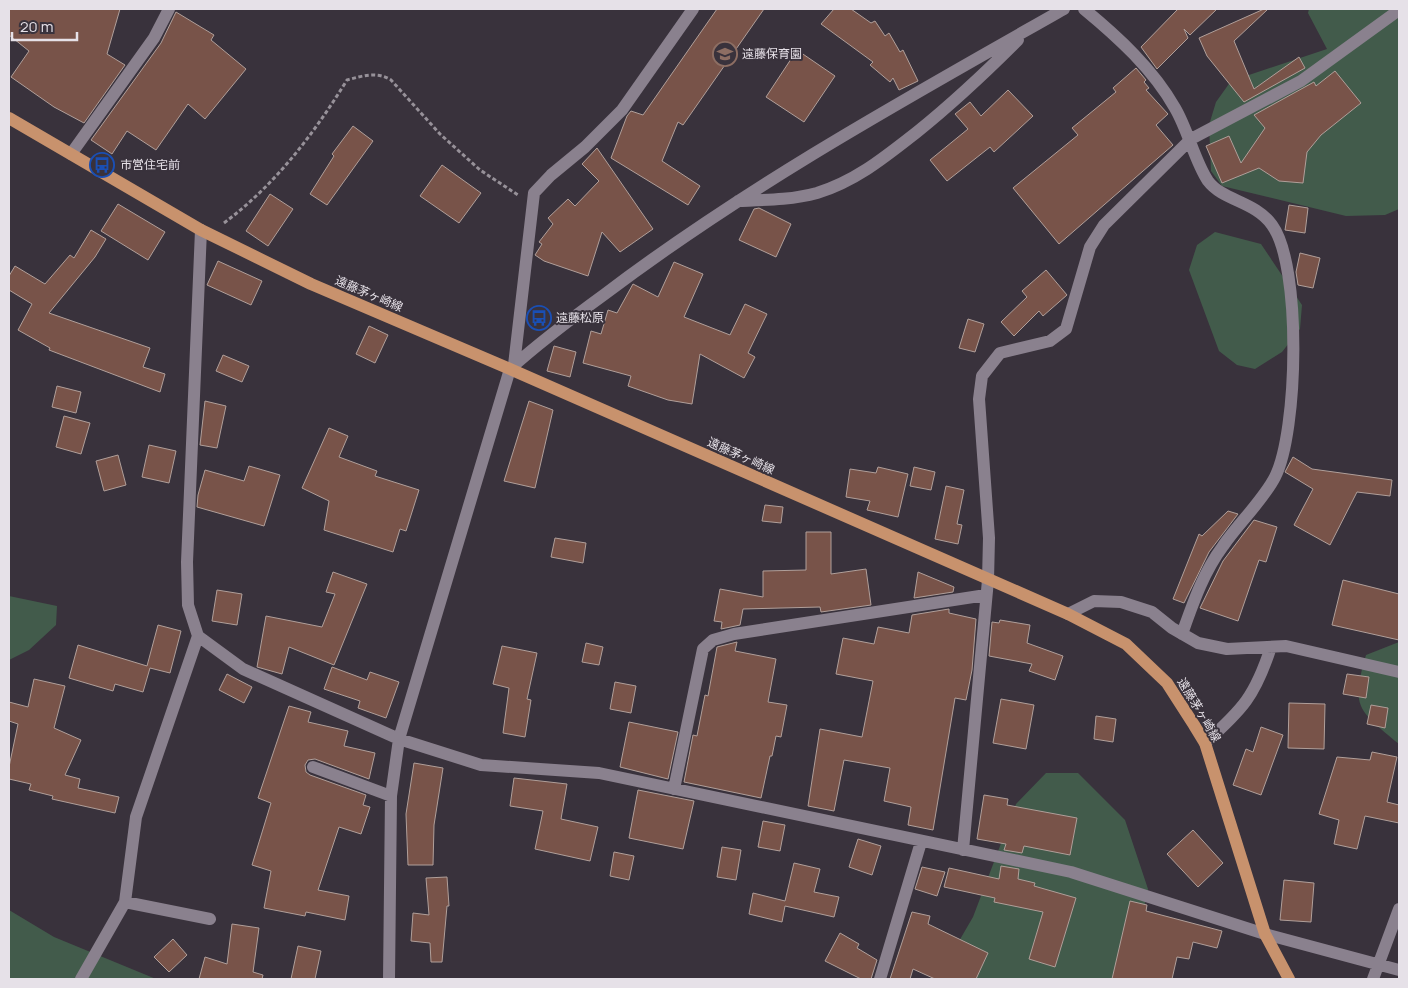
<svg xmlns="http://www.w3.org/2000/svg" width="1408" height="988" viewBox="0 0 1408 988" font-family="Manrope,'Noto Sans JP',sans-serif">
<style>
.green{fill:#425b4b}
.building{fill:#785349;stroke:#b09f9a}
.lines{fill:none;stroke-linecap:round;stroke-linejoin:round}
.path{stroke:#979199;stroke-width:3;stroke-dasharray:4 2.5;stroke-linecap:butt}
.minor{stroke:#8a818e;stroke-width:12}
.major{stroke:#c8926d;stroke-width:12}
.labels{text-anchor:middle;stroke-width:4;stroke-linejoin:round;paint-order:stroke}
.poi-label{font-size:12px;fill:#e6e1e8;stroke:#39323c;text-anchor:start}
.street-label{font-size:12px;fill:#e6e1e8;stroke:#39323c}
</style>
<rect width="100%" height="100%" fill="#39323c"/>
<path class="green" d="M1309,9H1399V209L1385,215L1346,216L1222,186L1211,171L1209,125L1216,102L1231,81L1327,49L1308,13Z
M1215,232L1261,244L1302,305L1300,329L1282,352L1255,369L1237,365L1219,351L1189,270L1197,245Z
M9,596L57,606L56,625L29,650L9,660Z
M1399,642V744C1359,710 1350,709 1366,655Z
M1046,773H1078L1125,820L1148,889L1129,979H937L973,917L1016,804Z
M9,910L54,937L156,979H10Z"/>
<path class="building" d="M9,9H120L107,54L125,65L84,123L54,107L11,77L29,51L9,35Z
M717,9H764L683,125L678,122L662,161L700,186L688,205L611,158L627,116L631,111L643,115Z
M834,9H851L871,23L875,21L885,36L889,33L900,52L903,50L918,81L899,90L893,78L890,82L870,65L873,62L821,24Z
M1178,9H1217L1190,35L1184,29L1188,38L1157,69L1141,47Z
M1264,9L1267,10L1234,41L1254,89L1299,57L1305,68L1244,102L1207,56L1199,38Z
M176,12L214,35L211,40L246,69L205,119L188,104L156,150L127,131L112,154L91,140L161,43Z
M797,50L835,76L804,122L766,97Z
M1136,68L1146,80L1144,82L1149,88L1146,90L1168,114L1156,125L1173,145L1059,244L1013,188L1078,135L1072,128L1116,92L1113,88Z
M1335,71L1361,103L1321,135L1307,152L1303,183L1279,181L1259,168L1222,183L1206,146L1229,136L1241,163L1265,128L1254,115L1314,82L1316,86Z
M1008,90L1033,116L994,152L990,147L947,181L930,160L968,129L955,114L970,102L981,116Z
M353,126L373,141L327,205L310,194L334,156L332,154Z
M597,148L653,229L620,252L602,232L588,276L544,261L535,255L542,244L539,242L553,224L548,218L568,199L575,206L599,181L582,164Z
M442,165L481,193L459,223L420,196Z
M270,194L293,209L268,246L246,231Z
M118,204L165,232L148,260L101,231Z
M1289,205L1308,208L1305,233L1285,230Z
M759,208L791,224L776,257L739,240L754,209Z
M91,230L106,239L95,257L49,313L150,348L143,367L165,374L160,392L49,350L50,348L18,330L32,304L9,290V276L15,266L45,284L70,255L74,258Z
M1300,253L1320,258L1313,288L1298,285L1296,272Z
M218,261L262,281L251,305L207,285Z
M674,262L703,274L684,317L730,335L745,304L767,314L748,353L755,357L744,378L700,354L692,404L668,400L628,386L631,376L583,363L591,331L601,334L608,310L617,313L633,284L658,297Z
M1046,270L1067,295L1043,316L1039,311L1014,336L1001,322L1027,297L1022,291Z
M968,319L984,324L975,352L959,348Z
M369,326L388,335L375,363L356,354Z
M554,346L576,352L570,377L547,371Z
M223,355L249,366L242,382L216,371Z
M57,386L81,392L76,413L52,407Z
M205,401L226,406L217,448L200,445Z
M529,401L553,410L535,488L504,481Z
M64,416L90,423L81,454L56,447Z
M329,428L348,436L339,457L377,471L375,476L419,490L406,531L400,529L393,552L324,530L329,501L302,488Z
M149,445L176,451L169,483L142,477Z
M118,455L126,485L104,491L96,461Z
M1293,457L1312,469L1392,480L1390,496L1357,492L1330,545L1294,525L1313,489L1285,472Z
M249,466L280,475L264,526L197,507L198,495L205,470L244,481Z
M878,467L908,474L898,517L867,510L870,501L846,497L850,469L876,473Z
M914,467L935,472L931,490L910,486Z
M946,486L964,490L957,524L962,525L958,544L935,539Z
M765,505L783,507L781,523L762,521Z
M1228,511L1238,514L1209,552L1184,603L1173,599L1199,534L1202,536Z
M1254,520L1277,527L1266,562L1259,560L1238,621L1200,608L1223,561Z
M806,532H831V574L866,569L871,605L821,612L820,607L743,609L740,625L721,629L722,622L714,621L720,589L763,597V571L806,570Z
M555,538L586,543L583,563L551,557Z
M333,572L367,584L334,665L289,647L282,674L257,667L266,616L322,627L335,594L326,592Z
M918,572L954,587L953,592L914,598Z
M1343,580L1399,594V640L1332,625Z
M217,590L242,594L237,625L212,621Z
M949,609V613L976,619L972,670L966,700L955,698L933,830L908,825L911,807L884,801L890,768L844,760L834,811L808,806L820,729L862,737L873,681L836,674L843,638L874,644L878,627L909,633L912,615Z
M1000,620L1030,625L1027,643L1063,656L1055,680L1029,671L1032,664L989,656L992,622L999,623Z
M158,625L181,631L170,673L150,668L143,692L115,684L113,691L69,678L78,645L147,666Z
M737,642L735,651L776,659L768,702L787,705L781,737L776,736L772,756H770L761,798L684,782L693,735L697,736L705,695L708,696L717,647Z
M586,643L603,647L599,665L582,662Z
M502,646L537,653L527,699L531,700L525,737L503,733L509,688L493,684Z
M332,667L367,680L370,672L399,682L386,718L358,708L360,701L324,689Z
M227,674L252,687L244,703L219,690Z
M1347,674L1369,677L1366,698L1343,694Z
M34,679L65,686L54,728L81,740L65,775L80,779L78,788L119,797L115,813L52,799L53,796L29,790L31,784L9,779V767L18,724L9,721V702L28,707Z
M615,682L636,686L631,713L610,709Z
M1001,699L1034,705L1026,749L993,743Z
M1289,703L1325,704L1324,749L1288,748Z
M1371,705L1388,708L1385,728L1367,724Z
M289,706L311,712L308,722L348,731L344,746L375,753L369,779L315,759L308,760L305,765L306,772L310,775L366,795L363,805L370,807L361,834L339,827L318,890L349,896L345,920L306,912L305,916L264,908L271,871L252,865L271,803L258,798Z
M1096,716L1116,719L1113,742L1094,739Z
M629,722L678,732L668,779L620,767Z
M1261,727L1283,735L1261,795L1233,785L1246,749L1253,752Z
M1372,752L1397,757L1387,802L1399,805V823L1365,816L1357,849L1334,844L1339,820L1319,814L1337,757L1370,760Z
M414,763L443,768L434,825L433,865H408L406,814Z
M514,778L567,784L561,819L598,827L590,861L535,849L543,811L510,806Z
M638,790L694,801L683,849L629,838Z
M984,795L1008,799L1007,805L1077,818L1070,855L1024,846L1022,853L1004,850L1006,844L977,839Z
M763,821L785,825L780,851L758,847Z
M1193,830L1223,863L1198,887L1167,854Z
M858,839L881,846L872,875L849,867Z
M722,847L741,850L736,880L717,877Z
M614,852L634,856L629,880L610,876Z
M794,863L820,869L814,892L839,897L834,917L785,906L782,922L749,914L753,893L785,901Z
M1001,866L1019,869L1018,879L1035,883L1034,886L1076,898L1055,967L1029,959L1043,912L994,902L995,898L944,887L949,868L999,879Z
M922,867L945,872L937,896L915,889Z
M447,877L449,906H447L442,962H431L430,943L411,941L413,913L429,915L426,878Z
M1284,880L1314,883L1311,922L1280,920Z
M1130,901L1147,905L1146,911L1222,931L1217,948L1193,942L1189,959L1177,957L1172,979H1112Z
M912,912L930,916L928,924L988,953L976,979H935L913,969L910,979H890Z
M232,924L259,928L253,972L263,975L262,979H199L205,957L227,964Z
M840,933L859,944L857,948L877,960L871,979H861L825,961Z
M173,939L187,955L169,972L154,957Z
M298,946L321,951L315,979H291Z"/>
<g class="lines">
<path class="path" d="M224,223C276,184 313,135 347,80C362,76 377,71 391,80L440,134L480,170L518,195"/>
<path class="minor" d="M1084,9C1118,37 1153,69 1175,108C1188,130 1195,162 1208,181C1223,201 1255,201 1272,225C1302,266 1298,432 1275,477C1264,499 1238,524 1223,546C1203,573 1193,603 1182,634
M71,154L154,38L169,9
M738,201C764,200 792,200 817,193C856,181 885,157 917,132C953,103 986,72 1018,40
M514,365L534,193L551,175L585,147L622,110L693,9
M1068,614L1094,601L1121,602L1152,612L1172,628L1198,643L1227,649L1286,646L1399,672
M198,636L243,669L399,739L481,765L599,773L1071,872L1265,934L1399,970
M1205,743C1243,709 1255,696 1271,647
M313,767L391,796
M674,789L703,649L713,640L734,634L986,595
M963,850L988,580L989,538L979,399L982,376L1000,353L1050,341L1066,329L1090,247L1104,225L1191,139L1301,81L1399,10
M125,902L210,919
M81,979L125,902L136,817L198,636L188,605L187,562L201,230
M389,979L391,796L399,739L510,369C540,342 572,318 605,294C749,185 907,98 1064,9
M880,979L921,842
M1373,979L1399,909"/>
<path class="major" d="M9,118L201,230L311,284L510,369L1068,614L1126,644L1167,683L1194,725L1205,743L1265,934L1289,979"/>
</g>
<defs>
<symbol id="school-ring" viewBox="-11 -11 22 22"><circle r="9.5" fill="#39323c" stroke="#8d6e63" stroke-width="1.5"/><path d="M0-5L7-2L0 1L-7-2ZM-4 1L0 2.5L4 1V4Q0 6-4 4Z" fill="#8d6e63"/></symbol>
<symbol id="bus-ring" viewBox="-11 -11 22 22"><circle r="9.5" fill="#39323c" stroke="#1a4fb4" stroke-width="1.5"/><path d="M-5-6H5V4H4V6H2V4H-2V6H-4V4H-5ZM-3.5-4V0h7V-4ZM-3.5 1.2v1.5H-2V1.2ZM2 1.2v1.5H3.5V1.2Z" fill="#1a4fb4"/></symbol>
</defs>
<g fill-rule="evenodd">
<use href="#school-ring" x="711" y="40" width="28" height="28"/>
<use href="#bus-ring" x="88" y="151" width="28" height="28"/>
<use href="#bus-ring" x="525" y="304" width="28" height="28"/>
</g>
<g class="labels">
<g class="poi-label">
<text x="742" y="58">遠藤保育園</text>
<text x="120" y="169">市営住宅前</text>
<text x="556" y="322">遠藤松原</text>
</g>
<g class="street-label">
<text transform="translate(369 294) rotate(23)" y="4">遠藤茅ヶ崎線</text>
<text transform="translate(741 456) rotate(24)" y="4">遠藤茅ヶ崎線</text>
<text transform="translate(1199 710) rotate(59)" y="4">遠藤茅ヶ崎線</text>
</g>
</g>
<rect width="1408" height="988" fill="none" stroke="#e6e1e8" stroke-width="20"/>
<path d="M12 32v8h65v-8" fill="none" stroke="#e6e1e8" stroke-width="2.5"/>
<text x="20" y="32" font-size="15" fill="#e6e1e8" stroke="#39323c" stroke-width="4" paint-order="stroke">20 m</text>
</svg>
